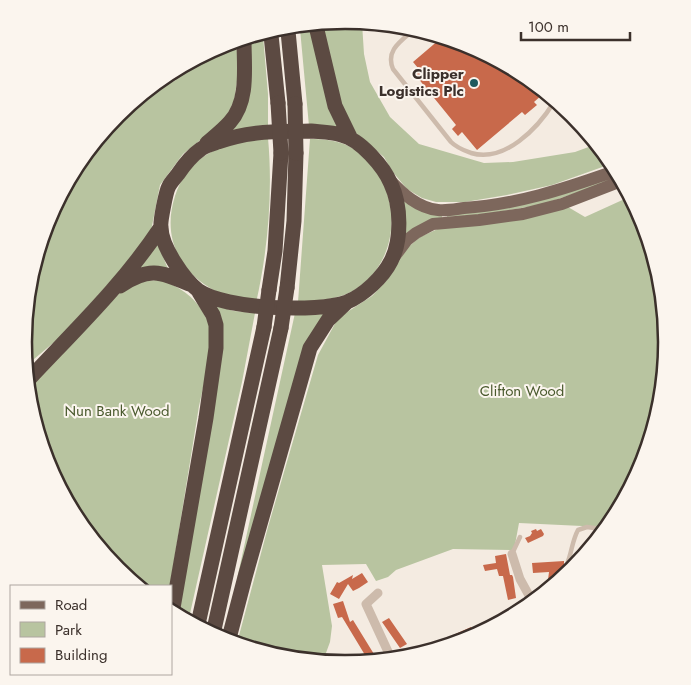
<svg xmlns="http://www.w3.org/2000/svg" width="691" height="685" viewBox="0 0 691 685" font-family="Jost,sans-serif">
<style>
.green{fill:#b8c4a0}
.building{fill:#c8694b}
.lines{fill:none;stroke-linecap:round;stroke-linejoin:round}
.lane{stroke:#cdbbac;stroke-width:4.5}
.street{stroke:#cdbbac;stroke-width:9}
.primary{stroke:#7d675c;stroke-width:12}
.highway{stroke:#5c4a42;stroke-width:15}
.highway-bridge{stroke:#5c4a42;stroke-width:15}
.poi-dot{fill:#1f5a5e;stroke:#fbf5ee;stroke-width:2}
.labels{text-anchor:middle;stroke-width:4;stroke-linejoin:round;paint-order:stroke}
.poi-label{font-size:15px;font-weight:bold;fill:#3b302b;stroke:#fbf5ee;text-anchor:end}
.park-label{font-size:15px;fill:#4a5a2e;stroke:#fbf5ee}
.rim{fill:none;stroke:#3b302b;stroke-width:2.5}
</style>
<rect width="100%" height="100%" fill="#f4ebe1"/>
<path class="green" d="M346,20L362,23L364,54L370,82L390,117L419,144L484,163L513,162L575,152L594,145L608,165L552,185L507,195L465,202H436L422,198L407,189L392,171L384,157L351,129L343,113L322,25Z
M311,27L343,131L309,126L300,29Z
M263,36L268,94V127L228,133L248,39Z
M236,42V47L240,62L234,101L227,115L219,125L183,154L160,185L151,231L142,247L59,338L27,365L23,342L48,219L118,114L144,97L176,80L174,76L222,44Z
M268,138C273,192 268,250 256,303C201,297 156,255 175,196C180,180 191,164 206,155C225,143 247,142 268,138Z
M310,139C322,139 333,140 344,144C400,168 408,251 360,286C342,300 320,300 298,302Z
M610,177L612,181L540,205L480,215L447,217V213Z
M629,197L644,219L668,343L643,466L603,527L519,523L514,550L453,549L396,570L388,577L376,581L366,564L322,565L332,626L330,642L323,661L237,643L268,527L318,355L338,318L372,296L387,280L407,248L420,237L440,228L568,207L585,217Z
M403,199L442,214V218C427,220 416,226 404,235Z
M157,242L168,269L134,271Z
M162,280C181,288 197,298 206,318H208L212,347L199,406L170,586H141L117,570L47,466L32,387L47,366L118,294L142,281Z
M213,305L234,311L255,313L242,382L189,618L177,610L194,512Z
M330,312L237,579L295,313Z"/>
<path class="building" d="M440,39L469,45L543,94L534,102L537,105L525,115L522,112L477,150L462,132L458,136L452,129L456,125L413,72L418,68L413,62Z
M536,529L537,531L541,529L544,534L543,536L528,543L525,538L530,536L532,533L531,531Z
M506,554L510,575H512L513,577L516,598L508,600L503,576H499L497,569L485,571L483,565L496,563L495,556Z
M564,561V567L568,568L571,564H575V569L573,571L557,572L555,583L547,588L549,572L533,573L532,563Z
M362,573L368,582L359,588L353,591L348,584L339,599L330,594L337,582L339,583L353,575L352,579Z
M343,601L350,622L353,620L377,659L368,660L342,617L338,618L333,604Z
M389,618L407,644L400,648L382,622Z
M489,622L491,626L463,642L445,645L442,640L471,627L473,630Z"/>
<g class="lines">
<path class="lane" d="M410,33C398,43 386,52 393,69L451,142C457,148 463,150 471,153C505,163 538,128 554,102
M512,554L520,537
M567,564C572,552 572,541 578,530L587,527L601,529"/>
<path class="street" d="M512,554L520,579L531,599
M378,593L366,604L390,656"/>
<path class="primary" d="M390,180C403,194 418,208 438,210C446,211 456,209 464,208C515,205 564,189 612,172
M395,256L407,240L416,233L433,224L479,220L523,214L562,204L619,182"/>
<path class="highway" d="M316,26L335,106L351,139
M288,31L295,104
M271,35L278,103
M311,131C321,132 332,132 341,135C360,139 384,167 391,184C401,205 402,240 391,261C383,277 364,295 347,302C317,313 225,309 199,291C184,280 161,246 161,227C160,222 166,191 169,186C171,182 175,178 178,174C184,165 191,156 201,149C205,146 212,144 218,142C251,130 277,132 311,131Z
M207,143C214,137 223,130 230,122C249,101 244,67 244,40
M120,286C148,267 160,271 189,284
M287,288L294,221L296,153
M269,290L275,251L281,153
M30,378C75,330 124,283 161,227
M173,608L206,418L216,348V325L213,315L199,292
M198,624L264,327
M213,634L281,328
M228,642L245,577L310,348L328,320L347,302"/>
<path class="highway-bridge" d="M278,103L281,153
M295,104L296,153
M264,327L269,290
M281,328L287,288"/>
</g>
<circle class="poi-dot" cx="474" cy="83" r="5"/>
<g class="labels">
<g class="poi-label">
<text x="464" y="79">Clipper<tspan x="464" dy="17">Logistics Plc</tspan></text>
</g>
<g class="park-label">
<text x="522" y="396">Clifton Wood</text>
<text x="117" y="416">Nun Bank Wood</text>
</g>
</g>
<path d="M0 0H691V685H0ZM32 342a313 313 0 1 1 626 0a313 313 0 1 1-626 0Z" fill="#fbf5ee" fill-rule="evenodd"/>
<path class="rim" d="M32 342a313 313 0 1 1 626 0a313 313 0 1 1-626 0Z"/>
<rect x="10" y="585" width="162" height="90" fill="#fbf5ee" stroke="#aea6a0"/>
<rect x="20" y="601" width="25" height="8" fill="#7d675c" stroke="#aea6a0"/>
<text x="55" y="610" font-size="15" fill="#3b302b">Road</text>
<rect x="20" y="622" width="25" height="15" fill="#b8c4a0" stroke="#aea6a0"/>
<text x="55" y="635" font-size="15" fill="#3b302b">Park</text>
<rect x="20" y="648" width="25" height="15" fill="#c8694b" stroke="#aea6a0"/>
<text x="55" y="660" font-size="15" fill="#3b302b">Building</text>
<path d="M521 32v8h109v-8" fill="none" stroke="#3b302b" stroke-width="2.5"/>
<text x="528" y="32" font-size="15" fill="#3b302b" stroke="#fbf5ee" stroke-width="4" paint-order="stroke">100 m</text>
</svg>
